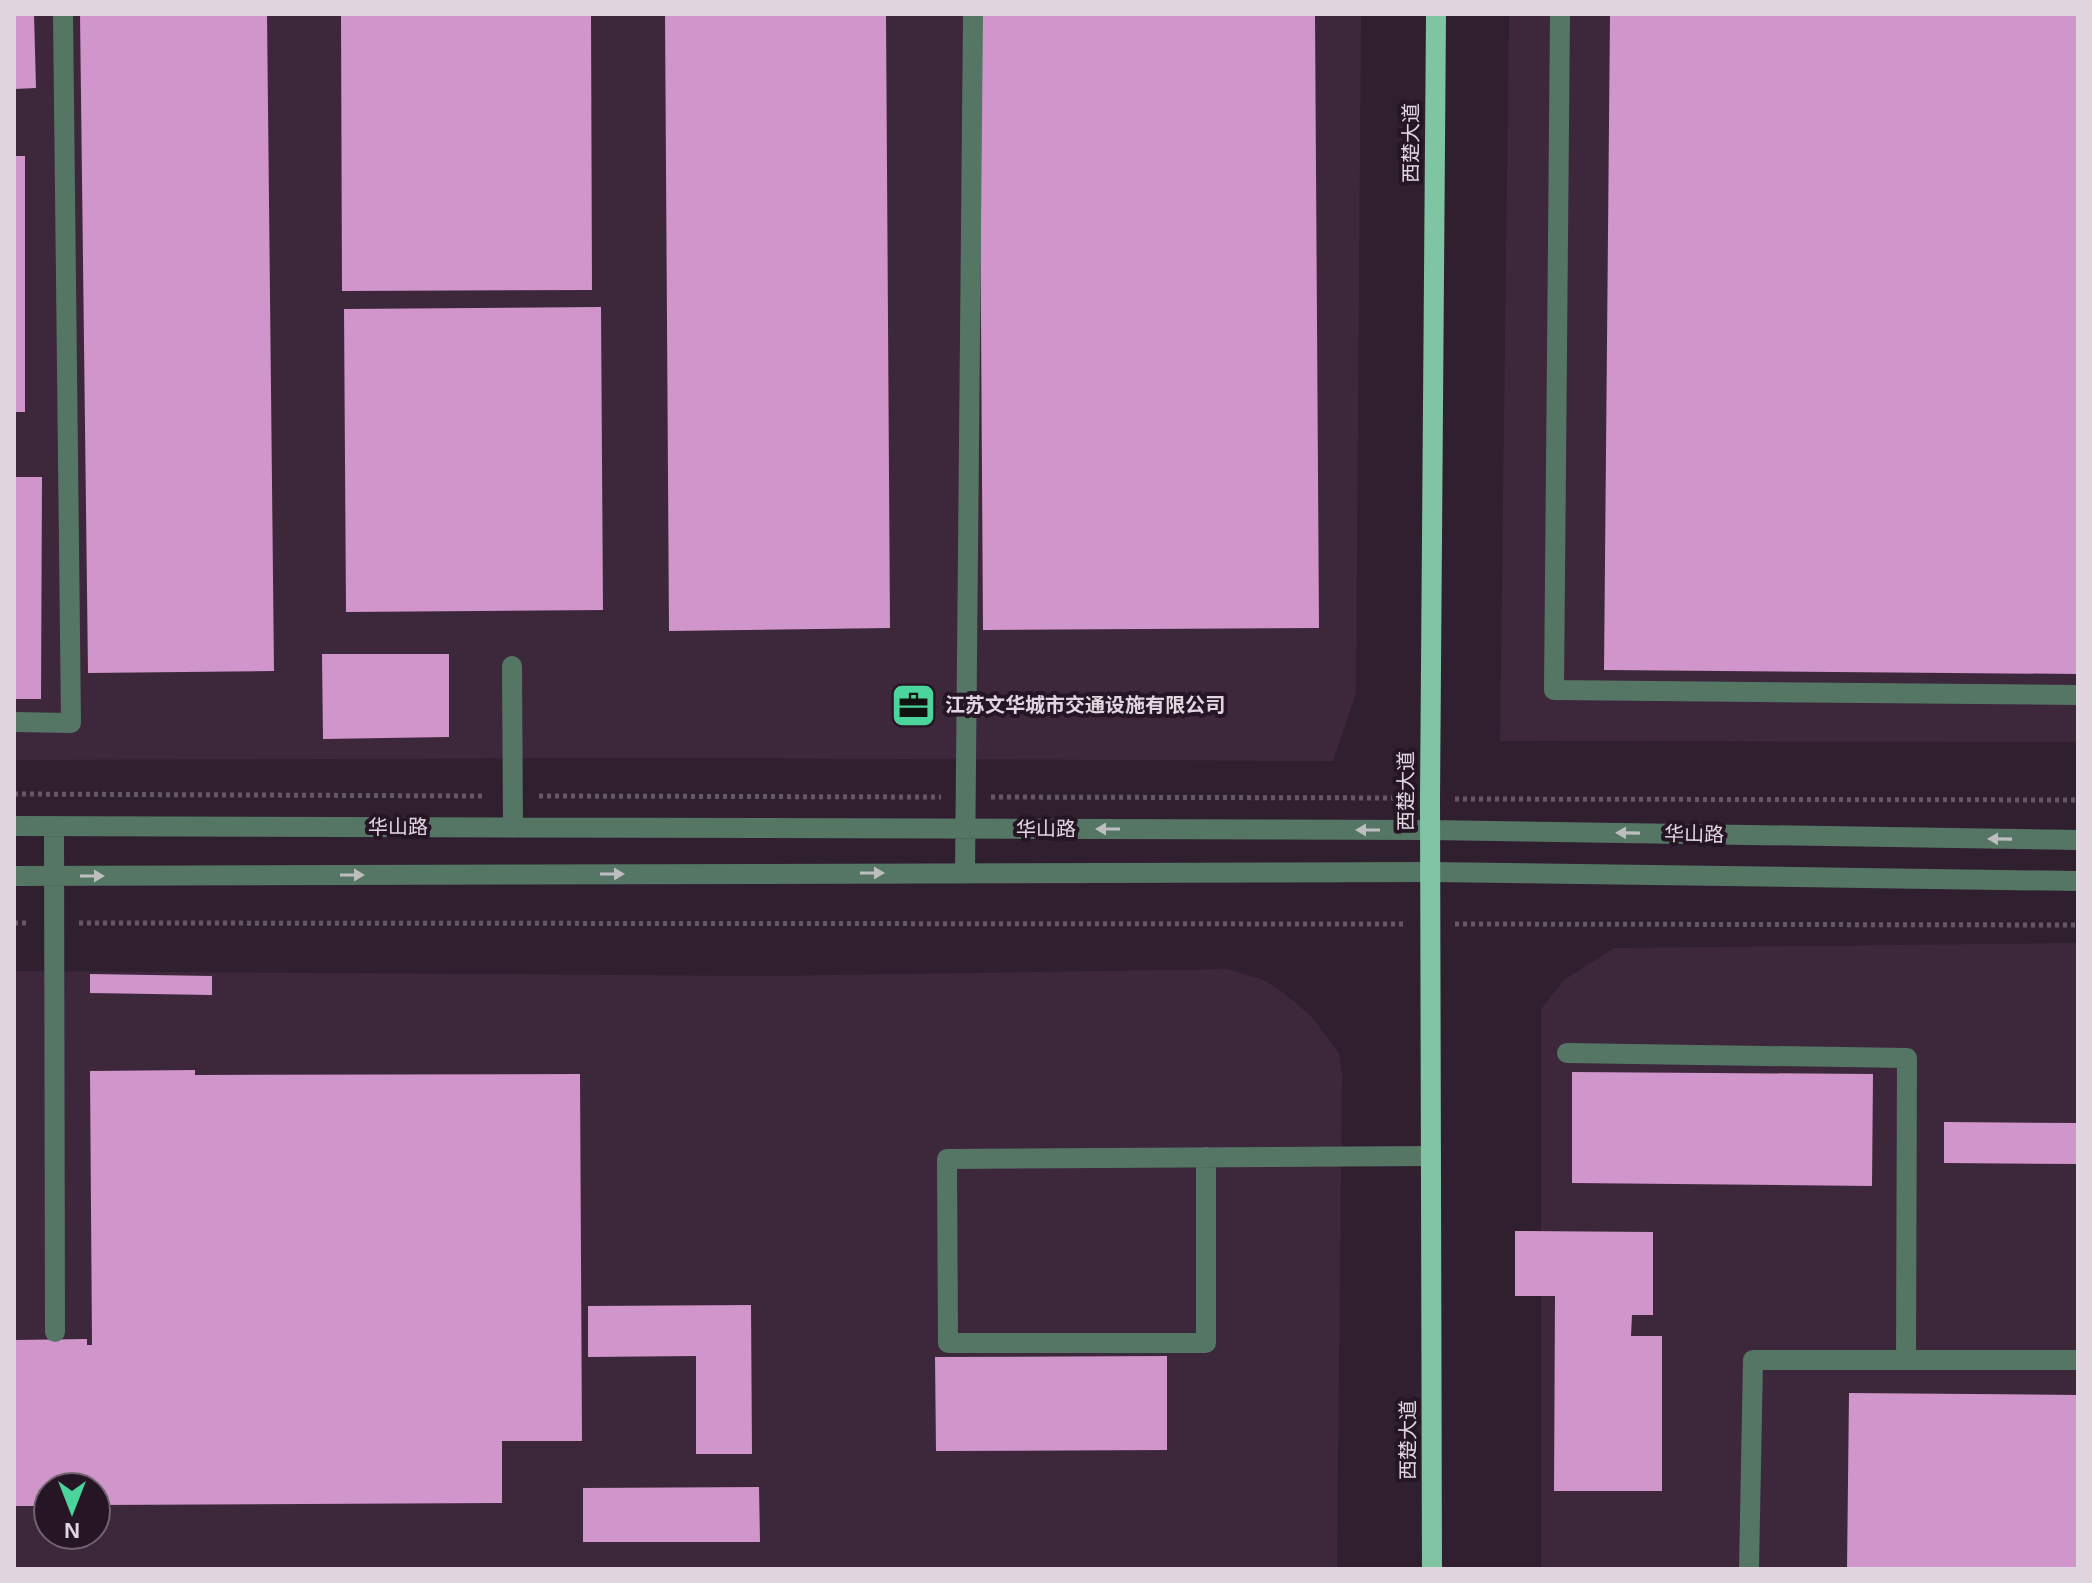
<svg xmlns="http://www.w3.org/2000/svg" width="2092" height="1583" viewBox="0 0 2092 1583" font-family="Helvetica,'Noto Sans SC',sans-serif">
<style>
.built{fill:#3d273b;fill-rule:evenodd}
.building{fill:#d095cb}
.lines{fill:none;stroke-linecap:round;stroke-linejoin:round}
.path{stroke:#665765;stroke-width:5;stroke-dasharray:4 4;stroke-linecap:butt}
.minor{stroke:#557565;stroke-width:20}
.major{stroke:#80c5a3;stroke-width:20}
.oneway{fill:#bebec1}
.labels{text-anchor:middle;stroke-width:8;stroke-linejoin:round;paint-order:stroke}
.street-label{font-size:20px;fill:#e1d6e0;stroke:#261625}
.poi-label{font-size:20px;font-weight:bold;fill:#e1d6e0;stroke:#261625;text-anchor:start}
</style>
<rect width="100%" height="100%" fill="#301f2f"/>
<path class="built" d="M14,14H1361L1356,693L1333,761L672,758L14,760Z
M1509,14H2078V742L1500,741Z
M2078,943V1569H1541V1009L1564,980L1614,948Z
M1228,969L1264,980L1284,993L1312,1017L1339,1053L1342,1076L1337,1569H14V971L771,976ZM48,1487H96V1535H48Z"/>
<path class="building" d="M14,14H34L36,88L14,89Z
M80,14H267L274,671L88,673Z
M341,14H591L592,290L342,291Z
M665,14H886L890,628L669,631Z
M979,14H1315L1319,628L983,630Z
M1610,14H2078V674L1604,670Z
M14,156H25V412H14Z
M601,307L603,610L346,612L344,309Z
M14,477H42L41,699H14Z
M322,654H449V737L323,739Z
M90,974L212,976V995L90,993Z
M195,1070V1075L580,1074L582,1441H502V1503L96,1505V1487H48V1506H14V1340L87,1339V1345H92L90,1071Z
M1572,1072L1873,1074L1872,1186L1572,1183Z
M1944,1122L2078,1123V1164L1944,1163Z
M1515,1231L1653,1232V1315H1632L1631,1336H1662V1491H1554L1555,1296H1515Z
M751,1305L752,1454H696V1356L588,1357V1306Z
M1167,1356V1450L936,1451L935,1357Z
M1849,1393L2078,1395V1569H1847Z
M759,1487L760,1542H583V1488Z"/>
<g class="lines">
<path class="path" d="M14,794L485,796
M539,796L941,797
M991,797L1405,798
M1455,799L2078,800
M14,923H29
M79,923L1405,924
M1455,924L2078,925"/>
<path class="minor" d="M1560,14L1554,690L2078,695
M512,666L513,828
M14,722L71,723L63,14
M14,826L1430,830L2078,840
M54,826L55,1332
M965,873L973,14
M14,876L1430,872L2078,881
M1567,1053L1907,1058L1906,1360
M1206,1157V1343H948L947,1159L1431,1156
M1749,1569L1753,1360H2078"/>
<path class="major" d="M1432,1569L1430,799L1436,14"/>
</g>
<defs><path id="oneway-solid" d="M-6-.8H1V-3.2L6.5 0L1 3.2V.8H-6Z" transform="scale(2)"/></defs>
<g class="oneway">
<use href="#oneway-solid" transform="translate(1108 829) rotate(-180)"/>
<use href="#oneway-solid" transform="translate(1368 830) rotate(-180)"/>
<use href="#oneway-solid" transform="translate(1628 833) rotate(-179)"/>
<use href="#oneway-solid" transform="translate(2000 839) rotate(-179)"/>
<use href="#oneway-solid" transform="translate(872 873)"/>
<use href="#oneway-solid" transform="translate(612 874)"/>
<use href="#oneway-solid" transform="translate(352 875)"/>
<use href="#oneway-solid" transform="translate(92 876)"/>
</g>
<defs>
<symbol id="office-square" viewBox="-11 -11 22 22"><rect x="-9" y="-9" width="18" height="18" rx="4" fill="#4bd49b" stroke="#261625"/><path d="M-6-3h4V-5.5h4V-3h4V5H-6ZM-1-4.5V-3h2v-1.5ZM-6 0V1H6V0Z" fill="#111"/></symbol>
</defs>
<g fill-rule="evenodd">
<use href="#office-square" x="888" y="680" width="51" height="51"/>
</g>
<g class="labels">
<g class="street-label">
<text transform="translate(1411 143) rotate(-90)" y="7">西楚大道</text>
<text transform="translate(1406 791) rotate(-90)" y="7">西楚大道</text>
<text x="398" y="834">华山路</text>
<text x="1046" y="836">华山路</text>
<text transform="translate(1694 834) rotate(1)" y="7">华山路</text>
<text transform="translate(1408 1440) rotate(-90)" y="7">西楚大道</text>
</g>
<g class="poi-label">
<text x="945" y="712">江苏文华城市交通设施有限公司</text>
</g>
</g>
<rect width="2092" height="1583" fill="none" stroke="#e1d6e0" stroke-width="32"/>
<g transform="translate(72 1511) rotate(180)"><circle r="38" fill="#261625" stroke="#716370" stroke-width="2"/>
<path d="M0-6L14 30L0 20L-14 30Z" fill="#4bd49b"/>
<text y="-12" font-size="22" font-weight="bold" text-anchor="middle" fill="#e1d6e0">N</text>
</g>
</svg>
